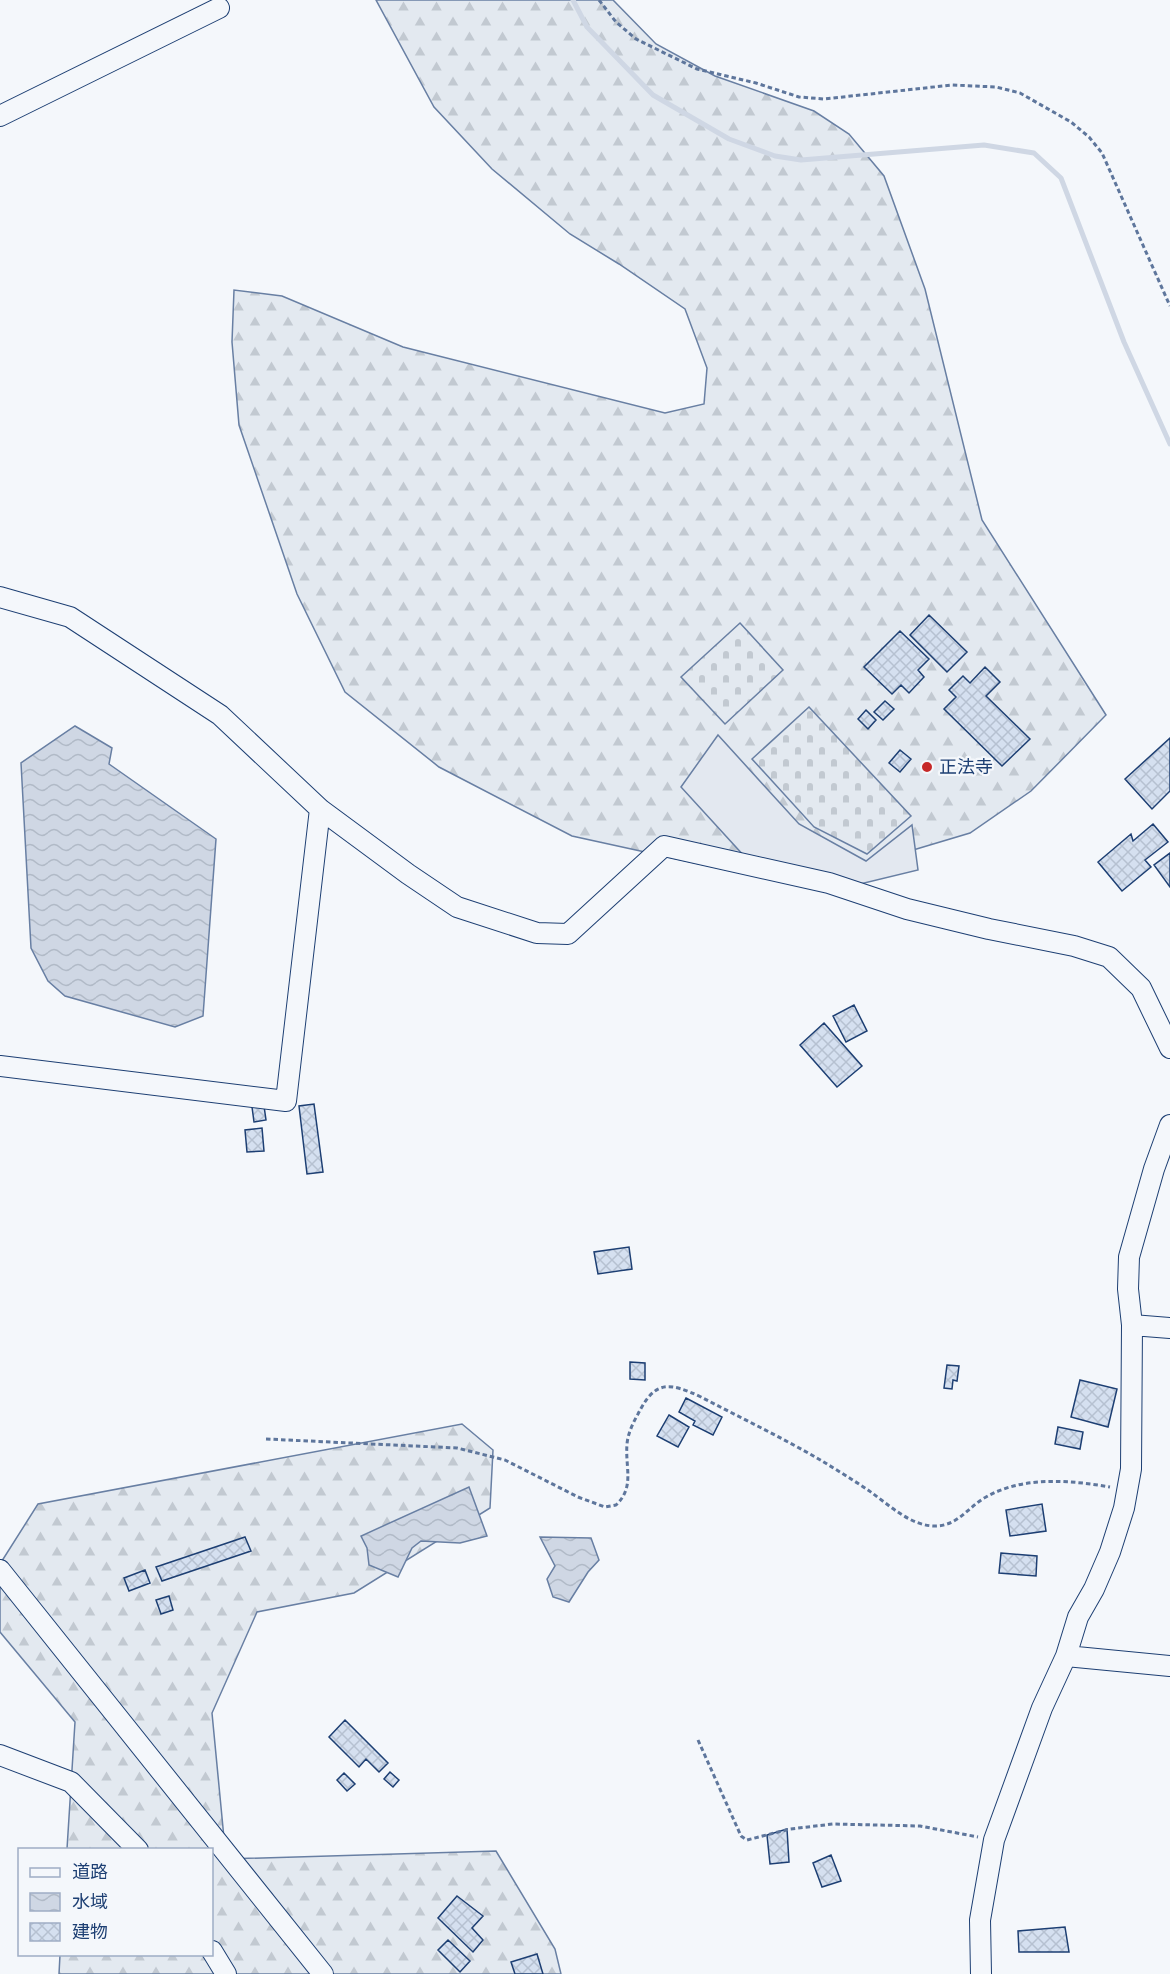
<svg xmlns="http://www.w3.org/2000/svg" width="1170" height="1974" viewBox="0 0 1170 1974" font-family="'Roboto Condensed','Noto Sans JP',sans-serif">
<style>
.forest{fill:url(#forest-firs);stroke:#687fa3;stroke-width:1.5}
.cemetery{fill:url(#cemetery-stones);stroke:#687fa3;stroke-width:1.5}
.parking{fill:#e3e8f0;stroke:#687fa3;stroke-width:1.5}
.water{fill:url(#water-waves);stroke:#687fa3;stroke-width:1.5}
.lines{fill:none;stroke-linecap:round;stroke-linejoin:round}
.stream{stroke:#cfd7e4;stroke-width:5}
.building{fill:url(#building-cross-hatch);stroke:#1d3f73;stroke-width:1.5}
.minor-casing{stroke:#1d3f73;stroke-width:22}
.path{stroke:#5e769c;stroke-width:3;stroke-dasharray:4.5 3;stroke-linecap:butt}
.minor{stroke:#f4f7fb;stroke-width:20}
.poi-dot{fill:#c62828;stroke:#f4f7fb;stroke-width:2}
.labels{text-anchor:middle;stroke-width:4.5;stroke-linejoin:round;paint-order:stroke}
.poi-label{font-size:18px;fill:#1d3f73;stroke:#f4f7fb;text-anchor:start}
</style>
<defs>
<pattern id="forest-firs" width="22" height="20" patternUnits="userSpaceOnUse" patternTransform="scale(1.5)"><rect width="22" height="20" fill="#e3e9f0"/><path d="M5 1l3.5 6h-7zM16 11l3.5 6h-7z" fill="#c2c9d1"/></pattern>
<pattern id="cemetery-stones" width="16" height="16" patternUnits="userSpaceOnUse" patternTransform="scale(1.5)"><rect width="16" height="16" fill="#e3e9f0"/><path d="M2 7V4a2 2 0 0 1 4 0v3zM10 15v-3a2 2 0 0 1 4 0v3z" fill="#c2c9d1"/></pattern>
<pattern id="water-waves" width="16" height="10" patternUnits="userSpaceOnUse" patternTransform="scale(1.5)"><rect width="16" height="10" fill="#cfd7e4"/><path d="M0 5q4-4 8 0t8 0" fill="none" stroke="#b1bac7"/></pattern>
<pattern id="building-cross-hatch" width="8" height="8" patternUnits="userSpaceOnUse" patternTransform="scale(1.5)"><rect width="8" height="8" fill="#d5e0f0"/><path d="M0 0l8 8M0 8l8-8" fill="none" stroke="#b6c1d1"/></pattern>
</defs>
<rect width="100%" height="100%" fill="#f4f7fb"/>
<path class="forest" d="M376,0H613L656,44L715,76L814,111L849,134L884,176L925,289L982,520L1106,715L1031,791L970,833L863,865L727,870L572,836L439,767L345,692L297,594L239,425L232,342L234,290L282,296L403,347L665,413L704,404L707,368L685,309L619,264L570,234L492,169L434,107Z
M462,1424L493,1450L490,1508L354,1593L257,1612L212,1713L226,1859L496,1851L555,1949L561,1974H59L60,1955L212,1954V1850L67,1849L75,1722L0,1632V1564L38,1504Z"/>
<path class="cemetery" d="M740,623L783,670L725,724L681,677Z
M809,707L911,816L867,854L814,827L752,759Z"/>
<path class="parking" d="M718,735L799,824L866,861L912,825L918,870L856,885L746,858L681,787Z"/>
<path class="water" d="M75,726L112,748L109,764L216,839L203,1016L175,1027L65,996L48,981L31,948L21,763Z
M469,1487L487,1536L460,1543L421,1541L412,1548L398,1577L369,1565L367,1548L361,1536Z
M540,1537L591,1538L599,1560L588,1572L569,1602L553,1597L547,1579L555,1566Z"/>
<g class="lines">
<path class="stream" d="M573,0L587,27L653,95L729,139L775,156L801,160L984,145L1034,153L1061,178L1124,342L1170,444"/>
</g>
<path class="building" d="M929,615L967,652L947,672L910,635Z
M900,631L929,659L918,670L924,677L909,693L901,685L892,694L864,667Z
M985,667L1000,682L986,696L1030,739L1002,766L944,709L956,697L949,690L963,676L970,683Z
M885,701L894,709L883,720L874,712Z
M866,710L876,720L868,729L858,719Z
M1170,738V791L1152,809L1125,779Z
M900,750L911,759L900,772L889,763Z
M1153,824L1168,842L1145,860L1151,867L1122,891L1098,862L1131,834L1133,841Z
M1170,853V887L1154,865Z
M854,1005L867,1031L846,1042L833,1016Z
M824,1023L862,1066L837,1087L800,1045Z
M314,1104L323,1172L307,1174L299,1106Z
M264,1106L266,1120L254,1122L252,1107Z
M262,1128L264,1151L247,1152L245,1130Z
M629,1247L632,1269L598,1274L594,1252Z
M630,1362L645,1363V1380L630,1379Z
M947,1365L959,1366L957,1381L953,1380L952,1389L944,1388Z
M1080,1380L1117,1389L1108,1427L1071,1417Z
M686,1398L722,1417L713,1435L693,1425L695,1421L679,1412Z
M669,1415L689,1427L678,1447L657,1436Z
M1058,1427L1083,1432L1080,1449L1055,1444Z
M1042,1504L1046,1531L1010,1536L1006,1510Z
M245,1537L251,1551L162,1581L156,1567Z
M1001,1553L1037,1556L1036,1576L999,1573Z
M145,1570L150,1583L129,1591L124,1578Z
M169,1596L173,1610L161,1614L156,1600Z
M345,1720L388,1763L379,1772L366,1759L359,1767L329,1737Z
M390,1772L399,1780L393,1787L384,1779Z
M344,1773L355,1784L347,1791L337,1780Z
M787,1829L789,1862L770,1864L767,1835Z
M831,1855L841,1881L822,1887L813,1863Z
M457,1896L483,1916L472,1928L483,1940L473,1952L438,1918Z
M1065,1927L1069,1952H1019L1018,1931Z
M448,1940L470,1961L460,1972L438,1950Z
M537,1954L543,1974H515L511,1962Z"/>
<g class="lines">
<defs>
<path id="minor" d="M0,116L219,8
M0,597L70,617L220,715L320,809L408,874L457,907L537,933L568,934L664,846L829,883L907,909L989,929L1074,946L1109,957L1141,988L1170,1048
M0,1066L286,1101L320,809
M1132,1325L1170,1328
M0,1570L323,1974
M1066,1656L1170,1666
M0,1755L71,1782L138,1850
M212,1951L226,1974
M981,1974L980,1920L994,1840L1042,1708L1066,1656L1078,1617L1094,1589L1110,1552L1124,1508L1131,1469L1132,1325L1128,1289L1129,1257L1154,1169L1170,1125"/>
</defs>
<use href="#minor" class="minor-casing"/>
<path class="path" d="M599,0L616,22L636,39L697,69L756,83L799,97L824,99L952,85L996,87L1020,93L1071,122L1089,137L1102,153L1170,306
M266,1439L457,1448L505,1460L578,1497L605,1507L616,1505C635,1487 625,1468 627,1444C628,1433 633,1423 638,1414C655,1380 669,1382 701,1397C741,1418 783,1438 822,1461C837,1470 853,1480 868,1490C888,1504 910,1526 935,1526C958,1526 968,1507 986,1497C1023,1476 1069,1480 1110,1487
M698,1740L741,1836L747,1840L790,1829L833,1824L920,1826L978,1837"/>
<use href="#minor" class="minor"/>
</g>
<circle class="poi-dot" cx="927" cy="767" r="6"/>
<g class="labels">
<g class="poi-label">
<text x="939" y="773">正法寺</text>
</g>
</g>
<rect x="18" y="1848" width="195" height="108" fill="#f4f7fb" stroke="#9eadc5" stroke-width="1.5"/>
<rect x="30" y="1868" width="30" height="9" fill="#f4f7fb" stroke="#9eadc5" stroke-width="1.5"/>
<text x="72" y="1878" font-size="18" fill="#1d3f73">道路</text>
<rect x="30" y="1893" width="30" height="18" fill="url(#water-waves)" stroke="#9eadc5" stroke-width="1.5"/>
<text x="72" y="1908" font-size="18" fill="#1d3f73">水域</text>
<rect x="30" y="1923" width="30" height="18" fill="url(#building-cross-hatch)" stroke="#9eadc5" stroke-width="1.5"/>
<text x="72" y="1938" font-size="18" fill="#1d3f73">建物</text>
</svg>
